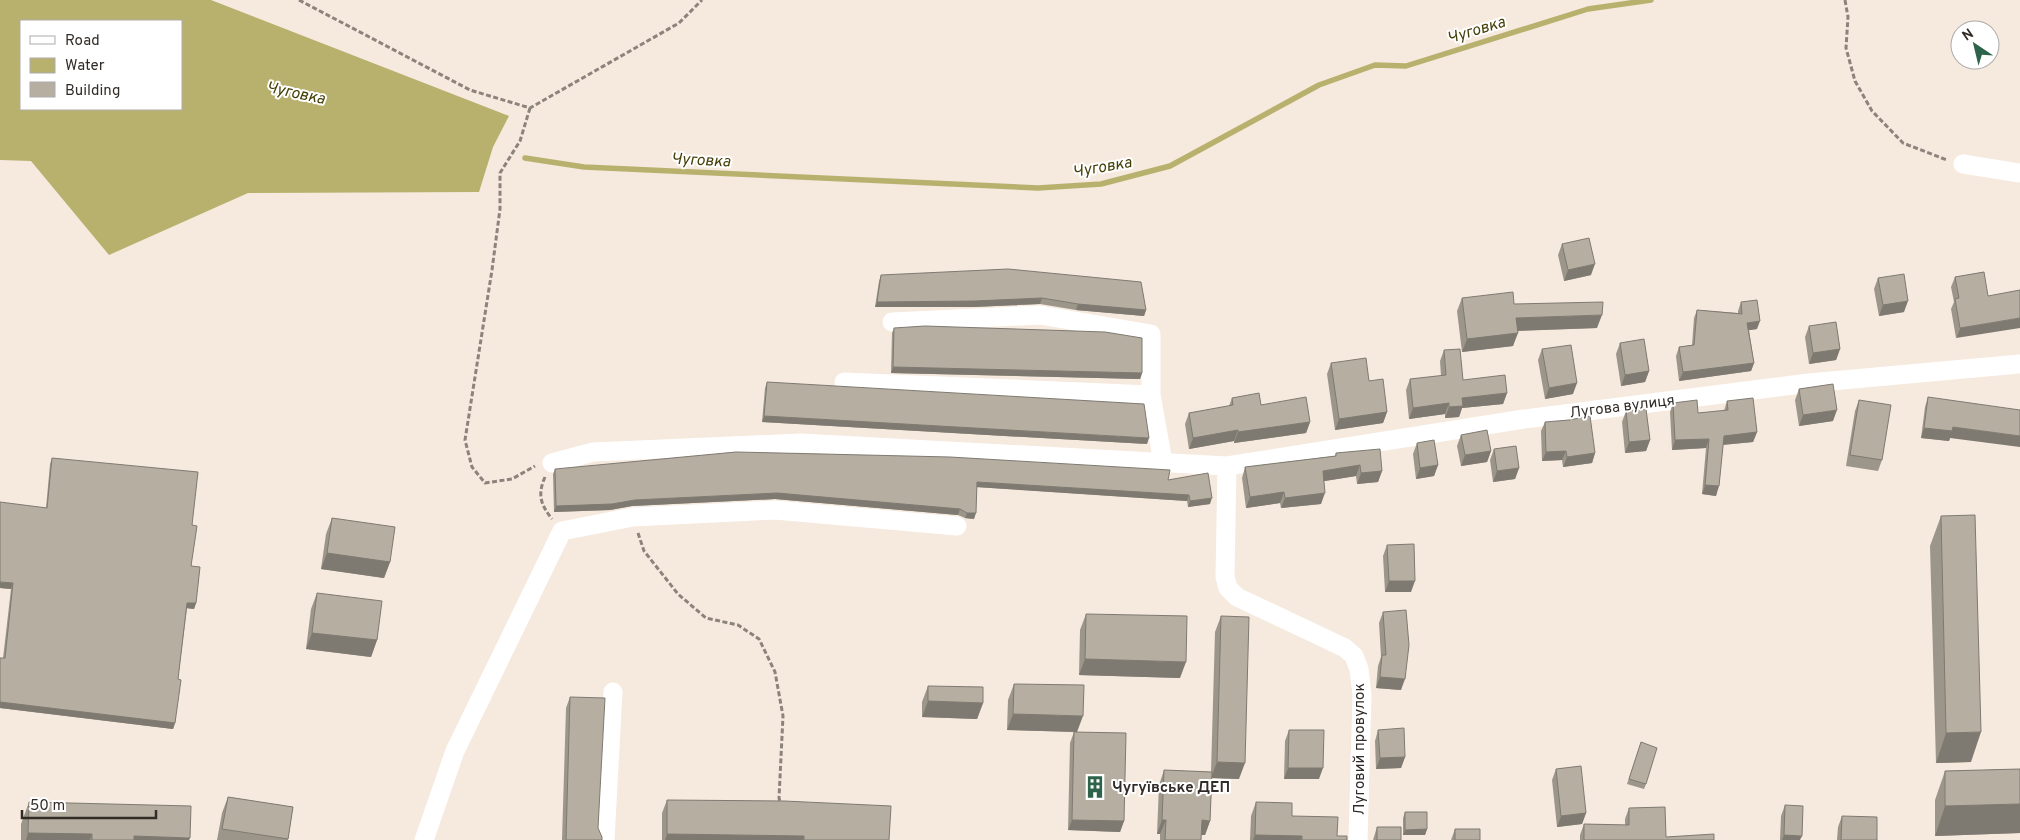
<svg xmlns="http://www.w3.org/2000/svg" width="2020" height="840" viewBox="0 0 2020 840" font-family="Overpass,sans-serif">
<style>
.water{fill:#b8b16e;fill-rule:evenodd}
.lines{fill:none;stroke-linecap:round;stroke-linejoin:round}
.stream{stroke:#b8b16e;stroke-width:5.5}
.path{stroke:#8c837c;stroke-width:3;stroke-dasharray:5 2.5;stroke-linecap:butt}
.minor{stroke:#fff;stroke-width:19}
.wall{fill:#9c968a}
.shaded-wall{fill:#7f7a71}
.building{fill:#b5aea1;stroke:#7f7a71}
.labels{text-anchor:middle;stroke-width:4;stroke-linejoin:round;paint-order:stroke}
.street-label{font-size:15px;fill:#312c28;stroke:#fff}
.poi-label{font-size:15px;font-weight:bold;fill:#312c28;stroke:#fff;text-anchor:start}
.water-label{font-size:16px;font-style:italic;fill:#454009;stroke:#fff}
</style>
<rect width="100%" height="100%" fill="#f6e9de"/>
<path class="water" d="M0,0H211L509,116L493,147L479,192L248,193L109,255L31,161L0,160ZM21,21H181V109H21Z"/>
<g class="lines">
<path class="stream" d="M525,158L584,167L1038,188L1101,184L1170,166L1319,85L1375,65L1406,66L1588,9L1651,0"/>
<path class="path" d="M299,0L470,90L530,108L679,23L702,0
M1845,0L1848,17L1846,48L1855,81L1872,111L1903,143L1947,160
M530,108L520,141L500,173V209L492,270L465,440L472,467L485,483L512,479L535,466
M545,477C537,495 541,505 552,519
M638,533L644,551L678,594L706,618L738,625L759,639L775,672L783,716L779,798L781,805"/>
<path class="minor" d="M1963,164L2020,173
M892,322L1040,315L1151,334V395
M844,382L1151,395L1163,462
M552,463L593,452L801,443L1227,466L1524,419L1809,383L2020,364
M1227,466L1225,577L1228,588L1237,597L1345,648L1354,656L1359,669L1362,695L1358,840
M424,840L455,751L562,531L633,517L775,510L957,526
M605,840L613,692"/>
</g>
<path class="wall" d="M1562,244L1591,275L1564,281L1558,255Z
M1984,272L1956,338L1951,309L1954,302L1951,287L1955,277Z
M881,275L1146,310L1144,316L1076,310L1040,304L973,307H875L879,281Z
M1878,278L1904,312L1879,316L1874,289Z
M1462,298L1514,304L1597,328L1517,331L1513,346L1462,352L1457,311Z
M1741,302L1757,329L1749,330L1754,363L1751,371L1679,381L1676,356L1679,347L1692,345L1694,318L1697,310L1738,313V311Z
M1809,326L1840,349L1836,360L1809,364L1805,337Z
M894,328L1142,373L1140,379L891,373L892,333Z
M1620,343L1649,371L1645,382L1621,386L1616,354Z
M1542,349L1573,394L1545,399L1538,360Z
M1444,350L1463,380L1507,393L1503,404L1462,408L1459,417L1445,418V414L1409,419L1406,390L1410,379L1441,376L1440,361Z
M1331,363L1369,381L1387,412L1383,423L1335,430L1327,374Z
M767,382L1147,444L762,422L765,388Z
M1799,389L1833,421L1799,426L1795,400Z
M1928,397L1950,438L1949,441L1921,438L1925,407Z
M1232,398L1261,405L1310,422L1306,433L1234,443V441L1189,449L1185,424L1189,413L1229,406Z
M1859,400L1882,460L1878,471L1846,466L1855,411Z
M1727,401L1757,432L1753,442L1723,445L1716,496L1702,494L1706,448L1672,450L1670,412L1673,403L1698,413L1724,411Z
M1626,411L1650,440L1646,451L1625,453L1622,422Z
M1545,422L1595,453L1592,463L1563,467L1562,460L1542,461L1541,431Z
M1461,435L1491,451L1487,462L1461,466L1457,446Z
M1417,443L1438,465L1434,476L1416,479L1413,454Z
M1494,449L1519,468L1515,479L1493,482L1490,460Z
M1336,453L1382,471L1378,482L1357,484L1356,476L1324,481L1321,504L1281,508L1280,503L1246,508L1242,478L1245,467L1335,456Z
M52,458L192,525L191,566L196,603L194,609L187,608L178,679L175,723L173,729L0,708V658H3L11,589L0,588L46,508L50,464Z
M555,469L1168,480L1210,504L1188,507L1187,501L977,487L974,519L965,518L958,515L775,499L632,506L610,510L554,512L553,474Z
M1941,516L1971,762L1936,763L1930,546Z
M332,518L390,562L384,578L321,569L326,534Z
M1387,545L1411,592H1385L1383,556Z
M317,593L377,640L371,657L306,649L311,609Z
M1383,612L1401,690L1376,688L1378,666L1381,657L1379,623Z
M1086,614L1180,678L1079,675L1080,630Z
M1221,616L1239,779L1212,778L1210,821L1205,835H1201V840H1160V834H1157L1159,785L1164,770L1211,772L1215,632Z
M1014,684L1077,732L1007,730L1008,700Z
M928,686L983,703L977,719L922,717V702Z
M570,697L598,828L602,840H562L566,708Z
M1289,730L1319,779H1284L1285,741Z
M1378,730L1405,757L1401,768L1376,769L1375,741Z
M1074,732L1124,821L1120,832L1068,830L1070,743Z
M1641,742L1646,784L1644,789L1627,784Z
M1556,769L1586,813L1582,824L1557,827L1552,780Z
M2020,769V833L1935,836V800L1945,771Z
M228,797L293,807L288,840H217L222,813Z
M667,800L889,840H662V813Z
M29,802L189,840H21V824Z
M1256,802L1292,816L1347,840H1250L1251,816Z
M1785,805L1800,840H1780L1781,816Z
M1629,808L1666,837L1714,840H1580V835L1584,824L1625,825V819Z
M1405,812L1427,829L1425,835H1403V818Z
M1842,816L1877,840H1837L1838,827Z
M1377,827L1401,840H1373Z
M1455,829L1480,840H1451Z"/>
<path class="shaded-wall" d="M1595,264L1591,275L1564,281L1568,270Z
M1042,298L1040,304L973,307H875L877,302Z
M1908,301L1904,312L1879,316L1883,305Z
M1078,304L1146,310L1144,316L1076,310Z
M1602,315L1597,328L1511,331L1516,318Z
M2020,318V328L1956,338L1960,328Z
M1760,321L1757,329L1744,331L1747,323Z
M1518,333L1513,346L1462,352L1467,339Z
M1840,349L1836,360L1809,364L1813,353Z
M1754,363L1751,371L1679,381L1683,372Z
M893,367L1142,373L1140,379L891,373Z
M1649,371L1645,382L1621,386L1625,375Z
M1577,383L1573,394L1545,399L1549,388Z
M1507,393L1503,404L1462,408L1459,417L1445,418L1449,407L1462,398Z
M1449,403L1445,414L1409,419L1413,408Z
M1837,410L1833,421L1799,426L1803,415Z
M1387,412L1383,423L1335,430L1339,419Z
M764,416L1149,438L1147,444L762,422Z
M1310,422L1306,433L1234,443L1238,432Z
M1953,427L2020,436V447L1950,438L1949,441L1921,438L1924,428Z
M1238,430L1234,441L1189,449L1193,438Z
M1757,432L1753,442L1720,445L1724,436Z
M1709,439L1706,448L1672,450L1675,440Z
M1650,440L1646,451L1625,453L1629,442Z
M1491,451L1487,462L1461,466L1465,455Z
M1566,451L1562,460L1542,461L1546,452Z
M1595,453L1592,463L1563,467L1567,457Z
M1360,465L1356,476L1319,482L1323,471Z
M1438,465L1434,476L1416,479L1420,468Z
M1519,468L1515,479L1493,482L1497,471Z
M1382,471L1378,482L1357,484L1361,473Z
M977,482L1189,495L1187,501L975,487Z
M1705,485L1719,486L1716,496L1702,494Z
M1284,492L1280,503L1246,508L1250,497Z
M777,493L960,509L958,515L775,499L632,506L610,510L554,512L556,506L635,500Z
M1325,493L1321,504L1281,508L1285,498Z
M1212,498L1210,504L1188,507L1190,501Z
M967,513H976L974,519L965,518Z
M327,553L390,562L384,578L321,569Z
M1389,581H1415L1411,592H1385Z
M0,582L13,583L11,589L0,588Z
M187,603H196L194,609L185,608Z
M312,633L377,640L371,657L306,649Z
M1085,659L1186,662L1180,678L1079,675Z
M1380,677L1405,679L1401,690L1376,688Z
M928,701L983,703L977,719L922,717Z
M0,702L175,723L173,729L0,708Z
M1013,714L1083,716L1077,732L1007,730Z
M1981,732L1971,762L1936,763L1946,733Z
M1405,757L1401,768L1376,769L1380,758Z
M1217,762L1245,763L1239,779L1211,778Z
M1288,768H1323L1319,779H1284Z
M2020,804V833L1935,836L1945,806Z
M1586,813L1582,824L1557,827L1561,816Z
M1072,820L1124,821L1120,832L1068,830Z
M1162,820H1166L1160,834H1157Z
M1202,820L1210,821L1205,835H1196Z
M1427,829L1425,835H1403L1405,830Z
M28,833L92,834L90,840H26Z
M667,834L804,836L803,840H665Z
M1255,835L1302,836L1301,840H1253Z
M1784,835L1802,836L1800,840H1782Z
M134,836L190,838L189,840H133Z"/>
<path class="building" d="M1589,238L1595,264L1568,270L1562,244Z
M1008,269L1141,282L1146,310L1078,304L1042,298L975,301L877,302L881,275Z
M1984,272L1988,296L2020,290V318L1960,328L1955,299L1959,298L1955,277Z
M1904,274L1908,301L1883,305L1878,278Z
M1513,292L1514,304L1603,302L1602,315L1516,318L1518,333L1467,339L1462,298Z
M1757,300L1760,321L1747,323L1754,363L1683,372L1679,347L1694,345L1697,310L1742,314L1741,302Z
M1836,322L1840,349L1813,353L1809,326Z
M925,326L1105,332L1142,338V373L893,367L894,328Z
M1644,339L1649,371L1625,375L1620,343Z
M1571,345L1577,383L1549,388L1542,349Z
M1460,349L1463,380L1505,375L1507,393L1462,398L1463,406L1449,407V403L1413,408L1410,379L1446,375L1444,350Z
M1366,358L1369,381L1383,379L1387,412L1339,419L1331,363Z
M767,382L1144,404L1149,438L764,416Z
M1833,384L1837,410L1803,415L1799,389Z
M1259,393L1261,405L1306,397L1310,422L1238,432V430L1193,438L1189,413L1233,405L1232,398Z
M1928,397L2020,410V436L1953,427L1952,431L1924,428Z
M1753,398L1757,432L1724,436L1719,486L1705,485L1709,439L1675,440L1673,403L1697,400L1698,413L1728,410L1727,401Z
M1859,400L1891,405L1882,460L1850,455Z
M1646,409L1650,440L1629,442L1626,411Z
M1590,416L1595,453L1567,457L1566,451L1546,452L1545,422L1569,420Z
M1487,430L1491,451L1465,455L1461,435Z
M1434,440L1438,465L1420,468L1417,443Z
M1516,446L1519,468L1497,471L1494,449Z
M1380,449L1382,471L1361,473L1360,465L1323,471L1325,493L1285,498L1284,492L1250,497L1245,467L1336,456V453Z
M736,452L950,457L1170,470L1168,480L1208,473L1212,498L1190,501L1189,495L977,482L976,513H967L960,509L777,493L635,500L612,504L556,506L555,469Z
M52,458L198,472L192,525L197,526L191,566L200,567L196,603H187L178,679L181,680L175,723L0,702V658H5L13,583L0,582V502L47,508Z
M1975,515L1981,732L1946,733L1941,516Z
M332,518L395,527L390,562L327,553Z
M1414,544L1415,581H1389L1387,545Z
M317,593L382,601L377,640L312,633Z
M1406,610L1409,645L1405,679L1380,677L1382,655H1386L1383,612Z
M1086,614L1187,616L1186,662L1085,659Z
M1221,616L1249,617L1245,763L1217,762Z
M1014,684L1084,685L1083,716L1013,714Z
M928,686L983,687V703L928,701Z
M570,697L605,698L598,828L602,837V840H566Z
M1404,728L1405,757L1380,758L1378,730Z
M1289,730H1324L1323,768H1288Z
M1074,732L1126,733L1124,821L1072,820Z
M1641,742L1657,748L1646,784L1629,779Z
M1581,766L1586,813L1561,816L1556,769Z
M2020,769V804L1945,806V771Z
M1164,770L1212,772L1210,821L1202,820L1201,840H1165L1166,820H1162Z
M228,797L293,807L288,839L222,829Z
M667,800L784,801L891,806L889,840H804V836L667,834Z
M29,802L191,806L190,838L134,836V840H92V834L28,833Z
M1256,802L1292,803V816L1338,817L1337,836H1347V840H1302V836L1255,835Z
M1785,805L1803,806L1802,836L1784,835Z
M1665,807L1666,837L1714,834V840H1584V824L1629,825V808Z
M1405,812H1427V829L1405,830Z
M1842,816L1877,817V840H1841Z
M1377,827H1401V840H1377Z
M1455,829H1480V840H1455Z"/>
<defs>
<symbol id="building-bare" viewBox="-9 -9 18 18"><path d="M-4-6H4V6H1V3H-1V6H-4ZM-2.5-4.3h1.7v1.8h-1.7ZM.8-4.3h1.7v1.8H.8ZM-2.5-1h1.7V.8h-1.7ZM.8-1h1.7V.8H.8Z" fill="#2c634a" stroke="#fff" stroke-width="2.5" paint-order="stroke"/></symbol>
</defs>
<g fill-rule="evenodd">
<use href="#building-bare" x="1079" y="771" width="32" height="32"/>
</g>
<g class="labels">
<g class="street-label">
<text transform="translate(1622 406) rotate(-7)" y="5">Лугова вулиця</text>
<text transform="translate(1359 749) rotate(-90)" y="5">Луговий провулок</text>
</g>
<g class="poi-label">
<text x="1112" y="792">Чугуївське ДЕП</text>
</g>
<g class="water-label">
<text transform="translate(1476 29) rotate(-17)" y="6">Чуговка</text>
<text transform="translate(296 92) rotate(12)" y="6">Чуговка</text>
<text transform="translate(701 159) rotate(3)" y="6">Чуговка</text>
<text transform="translate(1102 166) rotate(-10)" y="6">Чуговка</text>
</g>
</g>
<rect x="20" y="20" width="162" height="90" fill="#ffffff" stroke="#adaba9"/>
<rect x="30" y="36" width="25" height="8" fill="#ffffff" stroke="#adaba9"/>
<text x="65" y="45" font-size="15" fill="#312c28">Road</text>
<rect x="30" y="58" width="25" height="15" fill="#b8b16e" stroke="#adaba9"/>
<text x="65" y="70" font-size="15" fill="#312c28">Water</text>
<rect x="30" y="82" width="25" height="15" fill="#b5aea1" stroke="#adaba9"/>
<text x="65" y="95" font-size="15" fill="#312c28">Building</text>
<g transform="translate(1975 45) rotate(325)"><circle r="24" fill="#ffffff" stroke="#adaba9"/>
<path d="M0-4L9 19L0 12L-9 19Z" fill="#2c634a"/>
<text y="-8" font-size="14" font-weight="bold" text-anchor="middle" fill="#312c28">N</text>
</g>
<path d="M22 810v8h134v-8" fill="none" stroke="#312c28" stroke-width="2.5"/>
<text x="30" y="810" font-size="15" fill="#312c28" stroke="#ffffff" stroke-width="4" paint-order="stroke">50 m</text>
</svg>
